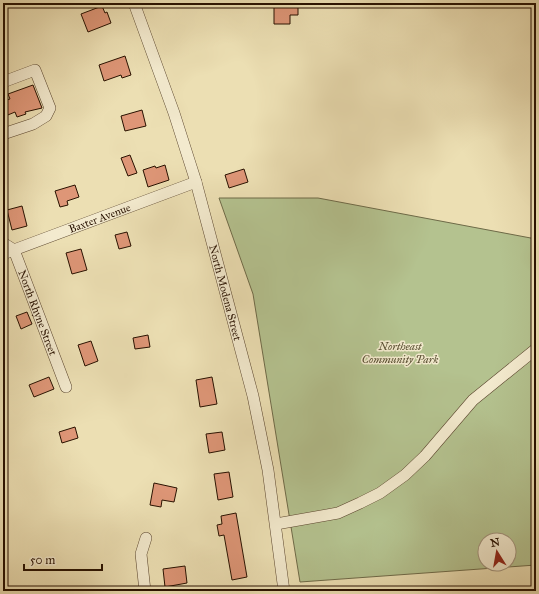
<svg xmlns="http://www.w3.org/2000/svg" width="539" height="594" viewBox="0 0 539 594" font-family="'IM FELL Great Primer',serif">
<style>
.green{fill:#b4c28f;stroke:#6e6a48;fill-rule:evenodd}
.building{fill:#de9677;stroke:#281100}
.lines{fill:none;stroke-linecap:round;stroke-linejoin:round}
.minor-casing{stroke:#59442d;stroke-width:12}
.minor{stroke:#f3eace;stroke-width:11}
.labels{text-anchor:middle;stroke-width:3;stroke-linejoin:round;paint-order:stroke}
.street-label{font-size:11px;fill:#281100;stroke:#f3eace}
.park-label{font-size:11px;font-style:italic;fill:#594f32;stroke:#f3eace}
</style>
<rect width="100%" height="100%" fill="#ecdfb3"/>
<filter id="stains"><feTurbulence type="fractalNoise" baseFrequency=".005" numOctaves="4"/><feColorMatrix values="0 0 0 0 .2 0 0 0 0 .09 0 0 0 0 .02 0 0 0 .5 -.17"/></filter>
<radialGradient id="worn" r=".72"><stop offset=".6" stop-color="#630" stop-opacity="0"/><stop offset="1" stop-color="#630" stop-opacity=".3"/></radialGradient>
<path class="green" d="M219,198H318L536,239V565L300,582L253,294ZM485,540H509V564H485Z"/>
<path class="building" d="M274,3H286L292,4V6H298V15H290V24H274Z
M102,6L105,13L107,12L111,23L88,32L81,14Z
M125,56L131,75L122,78L121,75L104,81L99,65Z
M33,85L42,108L25,112L26,114L17,117L15,112L3,117V101L10,99L8,94Z
M142,110L146,126L125,131L121,116Z
M130,155L137,173L128,176L121,158Z
M165,165L169,180L148,187L143,170L155,166L156,168Z
M244,169L248,182L229,188L225,175Z
M75,185L79,197L67,201L68,205L60,207L55,191Z
M22,206L27,226L12,230L7,210Z
M127,232L131,246L119,249L115,235Z
M81,249L87,270L72,274L66,253Z
M27,312L32,324L21,329L16,316Z
M148,335L150,347L135,349L133,338Z
M91,341L98,361L85,366L78,345Z
M49,377L54,389L34,397L29,385Z
M212,377L217,404L200,407L196,380Z
M75,427L78,438L62,443L59,432Z
M222,432L225,450L209,453L206,434Z
M229,472L233,497L218,500L214,474Z
M154,483L177,488L174,502L162,500L161,507L150,505Z
M236,513L247,577L232,580L224,535L219,536L217,525L222,524L221,516Z
M185,566L187,583L165,587L163,569Z"/>
<g class="lines">
<defs>
<g id="minor">
<path id="s1" d="M134,3L174,113L196,182L253,396L268,470L284,591"/>
<path d="M3,82L35,70L50,108L46,116L33,124L3,134"/>
<path id="s2" d="M3,243L14,250L66,387"/>
<path id="s3" d="M3,254L196,182"/>
<path d="M276,524L338,513L360,503L380,493L405,475L425,456L473,400L536,349"/>
<path d="M145,591L141,554L146,538"/>
</g>
</defs>
<use href="#minor" class="minor-casing"/>
<use href="#minor" class="minor"/>
</g>
<g class="labels">
<g class="street-label">
<text dy="4" stroke="none"><textPath href="#s3" startOffset="103">Baxter Avenue</textPath></text>
<text dy="4" stroke="none"><textPath href="#s1" startOffset="304">North Modena Street</textPath></text>
<text dy="4" stroke="none"><textPath href="#s2" startOffset="80">North Rhyne Street</textPath></text>
</g>
<g class="park-label">
<text x="400" y="350">Northeast<tspan x="400" dy="13">Community Park</tspan></text>
</g>
</g>
<rect width="539" height="594" fill="none" stroke="#ecdfb3" stroke-width="16"/>
<rect x="4" y="4" width="531" height="586" fill="none" stroke="#281100" stroke-width="2"/>
<rect x="8" y="8" width="523" height="578" fill="none" stroke="#281100"/>
<g transform="translate(497 552) rotate(349)"><circle r="19" fill="#f3eace" stroke="#a2937c"/>
<path d="M0-3L7 15L0 10L-7 15Z" fill="#8f2418"/>
<text y="-6" font-size="11" font-weight="bold" text-anchor="middle" fill="#281100">N</text>
</g>
<path d="M24 564v6h78v-6" fill="none" stroke="#281100" stroke-width="2"/>
<text x="30" y="564" font-size="12" fill="#281100" stroke="#f3eace" stroke-width="3" paint-order="stroke">50 m</text>
<rect width="100%" height="100%" filter="url(#stains)"/>
<rect width="100%" height="100%" fill="url(#worn)"/>
</svg>
